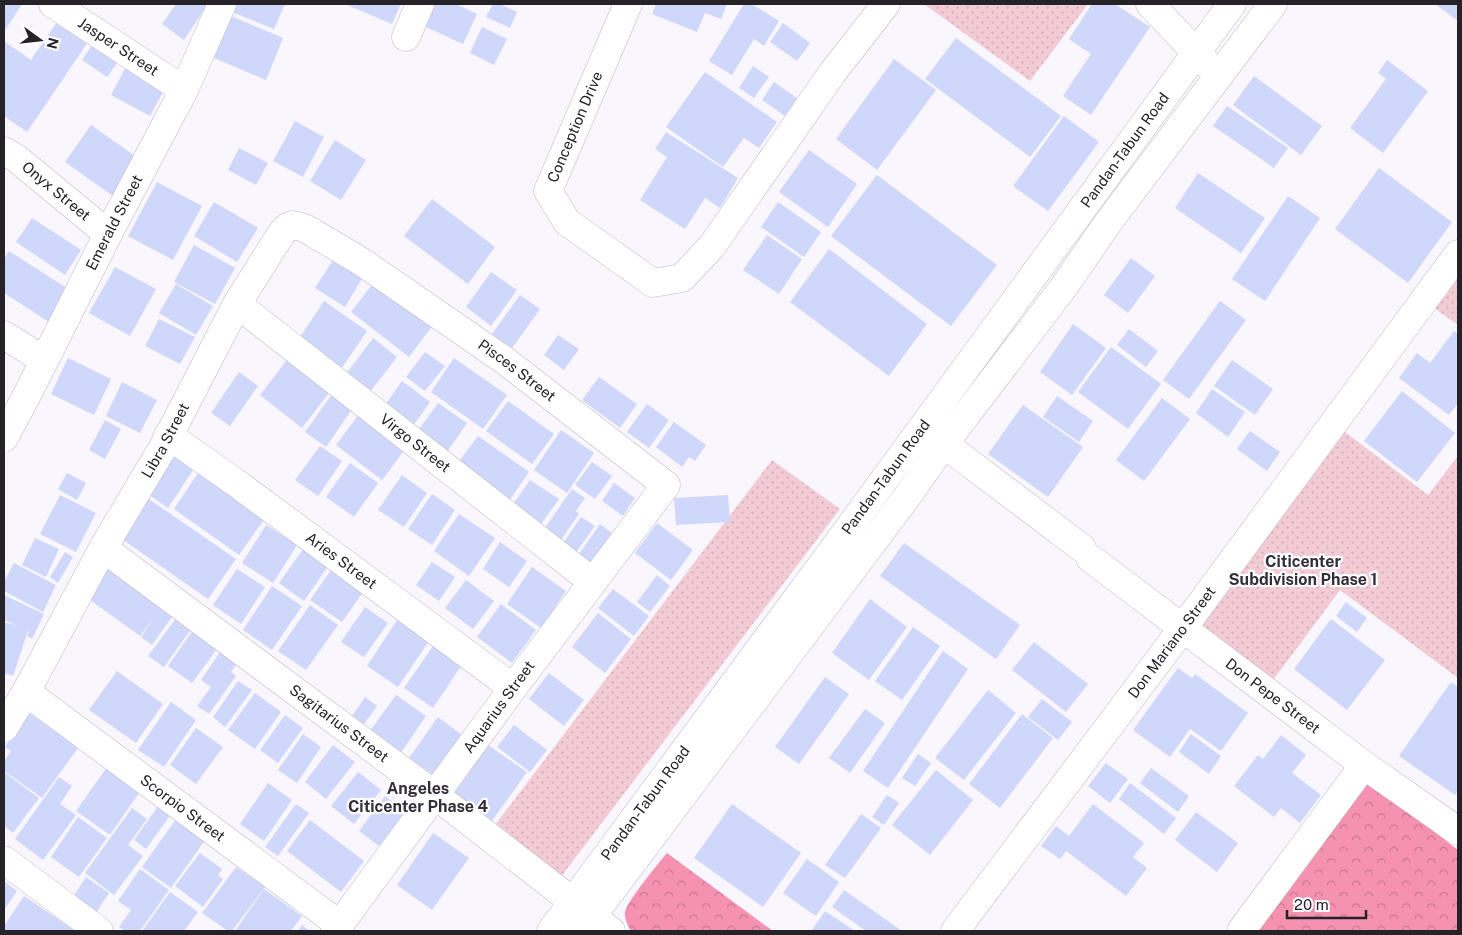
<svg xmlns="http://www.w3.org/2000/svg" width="1462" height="935" viewBox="0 0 1462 935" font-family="'Public Sans',sans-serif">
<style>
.grass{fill:url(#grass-dots)}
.forest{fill:url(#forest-crowns)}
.building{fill:#cfd7fb}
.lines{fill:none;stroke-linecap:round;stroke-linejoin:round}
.minor-casing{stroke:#beb8c6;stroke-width:29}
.minor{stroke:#fff;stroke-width:28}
.labels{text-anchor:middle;stroke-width:4.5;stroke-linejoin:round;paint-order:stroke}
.street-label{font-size:15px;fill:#252328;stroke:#fff}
.neighbourhood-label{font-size:16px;font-weight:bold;fill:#332f39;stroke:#fff}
</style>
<defs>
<pattern id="grass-dots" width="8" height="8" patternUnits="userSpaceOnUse" patternTransform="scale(1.25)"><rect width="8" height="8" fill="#f3cbd5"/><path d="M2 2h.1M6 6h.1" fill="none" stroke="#d0aeb7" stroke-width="1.8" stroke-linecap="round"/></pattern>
<pattern id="forest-crowns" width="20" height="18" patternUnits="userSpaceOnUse" patternTransform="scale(1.25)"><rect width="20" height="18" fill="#f692b1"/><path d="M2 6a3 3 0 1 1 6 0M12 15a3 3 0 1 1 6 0" fill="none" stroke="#c77790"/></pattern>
</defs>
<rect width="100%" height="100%" fill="#f9f6fe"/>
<path class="grass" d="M924,4H1088L1030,81Z
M1458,276V325L1433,307Z
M1341,429L1428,495L1458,456V678L1340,590L1274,679L1212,637L1202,625Z
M772,460L840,509L560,878L492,829Z"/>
<path class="forest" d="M1368,781L1458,850V931H1255Z
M667,853L773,931H631C628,926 624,918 625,912C627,901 658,864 667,853Z"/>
<path class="building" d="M4,4H22L4,32Z
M176,4H208L184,40L162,24Z
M235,4H285L274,29L232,12Z
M345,4H401L392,24Z
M435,4H456L477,14L463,44L424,26Z
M493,4H500L517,12L510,28L486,17Z
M656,4H727L721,19L705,13L697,32L652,14Z
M744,4H752L779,21L764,46L754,39L732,75L709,61Z
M1092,4H1115L1150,27L1091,115L1063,96L1091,54L1069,39Z
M1435,4H1458V21Z
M231,16L283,38L266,80L214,58Z
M59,19L90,39L27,132L4,116V43L5,42L31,60Z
M783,23L810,43L797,61L770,42Z
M482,27L507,39L494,65L470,53Z
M956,38L1061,116L1030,157L925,79Z
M92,45L117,63L107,77L82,60Z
M894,59L936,90L877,170L836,139Z
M1387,60L1428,91L1383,153L1350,128L1386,79L1378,73Z
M128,63L167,85L150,116L111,95Z
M753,66L769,77L754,98L739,88Z
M705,72L777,122L759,148L744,138L723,167L666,127Z
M1254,76L1322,126L1301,155L1233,105Z
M774,82L797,98L785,116L762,100Z
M1227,106L1288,148L1274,168L1213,126Z
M1064,116L1099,142L1048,211L1013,186Z
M295,121L324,137L303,177L273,161Z
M91,125L139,159L113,196L65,162Z
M666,132L738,178L720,208L705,198L685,229L640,200L667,157L655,149Z
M335,140L366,160L341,200L310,181Z
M239,148L268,163L256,185L228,170Z
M809,150L857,184L828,227L779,192Z
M1379,168L1452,222L1408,283L1335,229Z
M1198,173L1265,218L1241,253L1175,208Z
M877,175L997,265L951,326L831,236Z
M157,182L202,206L173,260L128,236Z
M1288,196L1320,218L1265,301L1232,279Z
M432,199L495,247L468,284L404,236Z
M214,202L258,228L237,262L194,236Z
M778,202L821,232L804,257L761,227Z
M32,218L81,250L65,275L16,242Z
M767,235L802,259L779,294L743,270Z
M194,245L235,268L215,304L174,282Z
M829,249L927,324L889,376L790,302Z
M9,251L70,290L49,322L4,293V259Z
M338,252L367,270L345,307L315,288Z
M1131,258L1155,276L1128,313L1104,295Z
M115,267L156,289L130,336L89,313Z
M491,272L517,290L491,326L466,307Z
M378,277L436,321L409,357L351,312Z
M176,284L213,306L196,335L159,313Z
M520,295L540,309L512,348L492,334Z
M324,301L367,331L341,369L298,340Z
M1220,301L1246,320L1189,399L1163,380Z
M159,319L195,337L180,364L145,346Z
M1073,324L1106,348L1072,395L1040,372Z
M1129,329L1158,351L1146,367L1117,345Z
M1454,331L1458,334V403L1449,415L1399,378L1417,353L1430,363Z
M558,335L579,349L564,370L544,355Z
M373,338L397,357L370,392L346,374Z
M1111,347L1161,384L1128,429L1078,392Z
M425,352L445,366L425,391L406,377Z
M290,356L332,389L302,428L260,395Z
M68,358L111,379L94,415L51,394Z
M454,358L507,395L483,429L431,392Z
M1232,360L1273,389L1255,415L1214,386Z
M239,372L258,386L230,426L211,413Z
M599,377L637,404L620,428L582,400Z
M402,381L430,402L408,433L380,412Z
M122,382L157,400L140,433L106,416Z
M337,387L357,402L326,447L305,432Z
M1212,389L1245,412L1228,437L1196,413Z
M1402,391L1455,433L1417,482L1364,441Z
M1057,396L1093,421L1079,442L1043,417Z
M1162,398L1190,419L1144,481L1116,460Z
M508,401L554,434L532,464L486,431Z
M438,403L467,423L445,455L415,435Z
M647,404L669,420L649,448L627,432Z
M1023,405L1083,447L1048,497L988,454Z
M363,409L409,444L382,480L336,445Z
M105,420L121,429L105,459L89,450Z
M674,422L706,445L695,461L689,457L682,467L656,447Z
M561,430L594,453L567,493L534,470Z
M1250,431L1280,452L1267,471L1237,449Z
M478,436L529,472L509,501L457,464Z
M173,443L199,461L168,508L142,490Z
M320,446L342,461L318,496L295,480Z
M592,462L612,476L595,499L575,485Z
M350,463L378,483L354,517L326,497Z
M202,467L268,514L239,555L174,509Z
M67,473L86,483L77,500L58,489Z
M402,475L427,493L404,527L378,510Z
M530,480L559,499L537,530L509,510Z
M614,483L635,498L623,516L602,501Z
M572,489L585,498L576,511L579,514L559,543L542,532Z
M432,494L455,510L432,545L408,529Z
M60,495L96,513L76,552L40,534Z
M728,495L730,522L676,525L674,498Z
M146,497L236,559L208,599L119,537Z
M459,514L495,538L469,576L434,551Z
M581,517L595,526L574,555L561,546Z
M657,523L693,550L671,580L635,553Z
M600,524L613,534L590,567L577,557Z
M266,525L297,545L273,583L242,563Z
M35,538L59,549L46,577L22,565Z
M309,541L333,559L304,601L279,583Z
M500,542L527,561L509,587L483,569Z
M904,543L1020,625L996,659L880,576Z
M65,552L73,557L58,583L50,577Z
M113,559L179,607L152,645L141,637L153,619L140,636L86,597Z
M432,562L455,577L439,601L416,585Z
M14,563L56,585L43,612L4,591V582Z
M336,563L368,585L342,622L310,600Z
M532,567L566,591L541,628L507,604Z
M237,569L265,587L241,624L213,605Z
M657,575L670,586L650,612L637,602Z
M466,580L494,601L473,629L445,608Z
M272,586L302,606L272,650L243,630Z
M613,589L649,616L634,636L598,608Z
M4,595L44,614L32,639L27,636L29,632L28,631L13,676L4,673V622L18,626L4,620Z
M870,599L907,627L869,680L832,653Z
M1346,602L1367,618L1357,632L1336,616Z
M501,604L536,630L512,663L477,637Z
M310,605L338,625L306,670L278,651Z
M365,607L388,623L364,657L341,642Z
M180,613L195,624L164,667L148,656Z
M598,613L631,639L605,673L572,647Z
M399,617L431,638L398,687L367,666Z
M1331,619L1385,660L1347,710L1294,669Z
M200,620L225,638L192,683L168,666Z
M913,627L940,646L902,700L875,681Z
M227,642L244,654L231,672L236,676L209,714L197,706L211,687L201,680Z
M1034,642L1088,684L1066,712L1012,670Z
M433,646L461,666L433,708L404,688Z
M943,651L968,669L888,788L863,771Z
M1178,668L1192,678L1195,674L1248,713L1221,751L1190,729L1170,757L1133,730Z
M117,671L163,704L136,743L89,710Z
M549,673L584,700L564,726L529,699Z
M825,677L849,694L799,764L775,747Z
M238,681L252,690L225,727L213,717Z
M1451,682L1458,687V790L1455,795L1399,756Z
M988,690L1016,713L964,780L935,758Z
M255,693L281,712L255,749L228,730Z
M396,695L426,716L398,757L367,735Z
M365,697L377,706L362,727L350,719Z
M1042,699L1072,722L1058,740L1028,717Z
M171,702L196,720L164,767L138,750Z
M865,709L885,723L850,773L829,758Z
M29,713L78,748L42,798L4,771V761L11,751L5,747Z
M1022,714L1053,738L1000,808L969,784Z
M285,715L303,728L278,763L260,750Z
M438,717L466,738L438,778L409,758Z
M514,725L547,750L530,772L497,747Z
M196,728L223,747L196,784L170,765Z
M303,734L321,747L297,783L278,770Z
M1191,734L1221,756L1209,774L1179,752Z
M1281,735L1306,755L1292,773L1321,795L1300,823L1281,808L1274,817L1234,786L1258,755L1263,759Z
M333,745L355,762L326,799L305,782Z
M488,745L527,772L489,825L451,798Z
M918,754L931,763L915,786L902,778Z
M110,763L143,787L110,835L76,811Z
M1106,763L1128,779L1110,803L1088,786Z
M1151,768L1189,796L1178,812L1140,783Z
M936,770L973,800L930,855L892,825Z
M4,772L39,798L13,833L4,826Z
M358,772L381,790L354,824L331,806Z
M59,777L72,786L60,804L76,815L43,860L15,839Z
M268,783L292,800L264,841L240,824Z
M1130,783L1176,818L1164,834L1119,799Z
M887,795L899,803L884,825L872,817Z
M385,796L405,812L379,846L359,831Z
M296,804L309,813L278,856L265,847Z
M732,804L801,853L763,907L694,858Z
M1093,804L1144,843L1133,857L1147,868L1126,896L1066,851L1060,859L1041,846L1056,826L1069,836Z
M159,805L171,814L146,849L134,840Z
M132,808L147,819L128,845L143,856L114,895L85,873Z
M1196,812L1238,843L1217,872L1175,840Z
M861,814L881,828L845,878L825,865Z
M179,815L208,836L171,888L142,867Z
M78,817L107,838L79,877L51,857Z
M310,820L364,861L341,892L287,851Z
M433,833L469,858L432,910L397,885Z
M200,853L222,869L218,875L223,879L203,907L175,886Z
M807,859L839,882L816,916L783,893Z
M236,867L265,887L232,931H228L202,913Z
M140,869L169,890L140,931H125L119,927L131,910L118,901Z
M86,877L109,893L94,916L71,900Z
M4,881L17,891L4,910Z
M264,889L302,916L291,931H235Z
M844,890L902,931H866L832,907Z
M170,892L198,912L184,931H142Z
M24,896L74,930L73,931H4V926Z
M825,911L855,931H811Z
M302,925L309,931H298Z"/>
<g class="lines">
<defs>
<g id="minor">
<path id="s1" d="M53,4L184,90"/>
<path d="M628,4L548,191L567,222L653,283L682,278L712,246L833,72L886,4"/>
<path d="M1150,4L1207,64"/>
<path d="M406,37L420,4"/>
<path id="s2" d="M4,151L16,158L108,234"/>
<path id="s3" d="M237,304L593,582"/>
<path d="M4,335L44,360"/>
<path id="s4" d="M168,435L235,482L513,688"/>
<path id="s5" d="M4,438L28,393L108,234L184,90L222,4"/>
<path d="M944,444L1082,548"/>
<path id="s6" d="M103,548L435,795L611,931"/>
<path id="s7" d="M1090,558L1364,765L1458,831"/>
<path id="s8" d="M26,692L340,925"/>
<path id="s9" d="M4,728L26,692L103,548L162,449L237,304L281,234L287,227L293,225L305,228L362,262L504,360L666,485L513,688L335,931"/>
<path d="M4,860L99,931"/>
<path id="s10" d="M551,931L835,547L1232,4"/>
<path d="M581,931L906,498L944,444L1063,288L1110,220L1273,4"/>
<path id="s11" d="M955,931L1183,628L1458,254"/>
<path d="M1241,931L1364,765"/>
</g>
</defs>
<use href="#minor" class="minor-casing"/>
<use href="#minor" class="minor"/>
</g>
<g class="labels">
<g class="street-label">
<text dy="5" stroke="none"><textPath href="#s1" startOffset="78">Jasper Street</textPath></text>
<text transform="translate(575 127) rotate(-67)" y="5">Conception Drive</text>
<text dy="5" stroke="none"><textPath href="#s10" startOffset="969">Pandan-Tabun Road</textPath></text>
<text dy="5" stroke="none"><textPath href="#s2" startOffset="66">Onyx Street</textPath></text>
<text dy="5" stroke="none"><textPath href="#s5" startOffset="242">Emerald Street</textPath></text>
<text dy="5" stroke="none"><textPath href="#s9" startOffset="850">Pisces Street</textPath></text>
<text dy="5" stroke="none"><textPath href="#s9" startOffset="330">Libra Street</textPath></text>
<text dy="5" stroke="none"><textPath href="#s3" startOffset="226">Virgo Street</textPath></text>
<text dy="5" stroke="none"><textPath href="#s10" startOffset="564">Pandan-Tabun Road</textPath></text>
<text dy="5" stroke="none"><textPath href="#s4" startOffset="214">Aries Street</textPath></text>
<text dy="5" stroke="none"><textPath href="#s11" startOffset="361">Don Mariano Street</textPath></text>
<text dy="5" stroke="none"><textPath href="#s7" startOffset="229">Don Pepe Street</textPath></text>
<text transform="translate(499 707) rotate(-54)" y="5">Aquarius Street</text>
<text dy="5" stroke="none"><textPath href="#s6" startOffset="294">Sagitarius Street</textPath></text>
<text dy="5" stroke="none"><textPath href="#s10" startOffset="159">Pandan-Tabun Road</textPath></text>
<text dy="5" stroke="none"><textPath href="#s8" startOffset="195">Scorpio Street</textPath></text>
</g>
<g class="neighbourhood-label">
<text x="1303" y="567">Citicenter<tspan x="1303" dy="18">Subdivision Phase 1</tspan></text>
<text x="418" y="794">Angeles<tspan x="418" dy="18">Citicenter Phase 4</tspan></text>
</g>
</g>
<rect width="1462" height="935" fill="none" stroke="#252328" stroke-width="10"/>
<g transform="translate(40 40) rotate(105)" stroke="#ffffff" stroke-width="4" paint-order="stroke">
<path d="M0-4L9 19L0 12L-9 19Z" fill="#252328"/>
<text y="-8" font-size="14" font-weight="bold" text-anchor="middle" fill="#252328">N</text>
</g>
<path d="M1287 910v8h79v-8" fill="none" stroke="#252328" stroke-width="2.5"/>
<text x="1294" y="910" font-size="15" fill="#252328" stroke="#ffffff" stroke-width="4" paint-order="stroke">20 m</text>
</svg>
